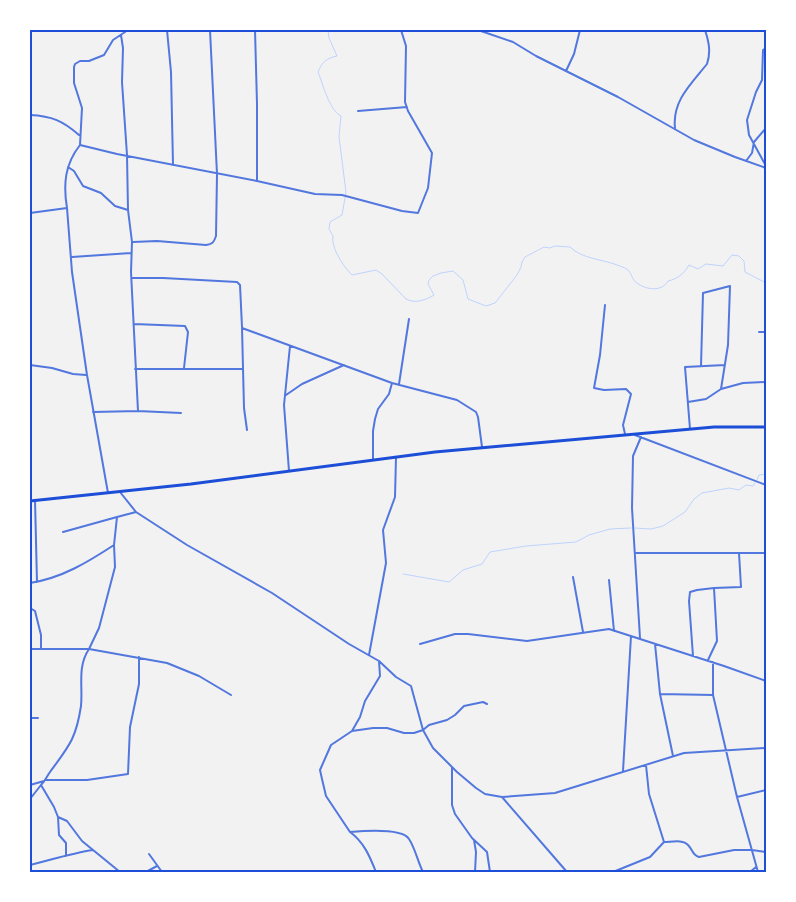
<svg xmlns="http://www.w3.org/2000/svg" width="796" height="902" viewBox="0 0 796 902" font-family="Raleway,sans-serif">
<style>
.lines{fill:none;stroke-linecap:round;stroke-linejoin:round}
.stream{stroke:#bfd3fe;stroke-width:1}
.minor{stroke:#5277de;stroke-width:2}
.secondary{stroke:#1d4ed8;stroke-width:3}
.neatline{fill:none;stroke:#1d4ed8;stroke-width:2}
</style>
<rect width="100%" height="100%" fill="#f2f2f2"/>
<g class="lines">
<path class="stream" d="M328,30L329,38L337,56C327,58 322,62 318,72C323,84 329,110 341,116L339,137L346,192L342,215L330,222L329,229L333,236C331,248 343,266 352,275L376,270L382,274L406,299C415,304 426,300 434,295L428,284L429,280L433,276L441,273L453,271L463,280L468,299L486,306L495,303L517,275L521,267L522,262L525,257L544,247L550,248L555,246L570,247C582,259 602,259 617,265C620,266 626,268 628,270C632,274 632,280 637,283C646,290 662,292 668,281C677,279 684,274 689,265L698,269L706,264L723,266L732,255L739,256L744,261L745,272L766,283
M757,480L759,475L766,474
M635,528L651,529L663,526L685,512L694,499L702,493L729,488L739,490L746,485L753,486L755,483
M403,574L449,582L463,570L482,564L490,552L526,546L576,542L589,535L610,529L631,528"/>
<path class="minor" d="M128,30L113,40L104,55L89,61H80L75,64L74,67V83L82,108L80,145L117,154L257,181L315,194L342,195L402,211L418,213L428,188L432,153L408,111L405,102L406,46L401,30
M167,30L171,72L173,165
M255,30L257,104V181
M478,30L513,42L536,56L618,97L694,140L735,157L766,168
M121,35L123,48L122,82L127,155L128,210L132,242L131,272L138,411
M766,48L763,50L762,80L756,92L747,120L749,135L766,166
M566,71L574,54L580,30
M358,111L407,107
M30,115C52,116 63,121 79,135
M675,128C672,101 691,84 707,64C711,52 709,42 705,30
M746,161L752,153L754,142L766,128
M68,167L74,171L83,186L101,193L115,206L128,210
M67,208C63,184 65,164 80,145
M30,213L67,208L72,272L87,375L108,493
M133,242L157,241L206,245C213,244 214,242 216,236L217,174L210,30
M72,257L131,253
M132,278H163L237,282L240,285L242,327
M605,305L600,355L594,388L604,390L626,389L631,394L623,425L625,434
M134,324L185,326L188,332L184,368
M759,332H766
M30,365L52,368L73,374L86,375
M135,369H242
M399,384L409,319
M721,389L743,383L766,382
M286,395L302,384L344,365
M688,402L706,399L721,389L728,345L730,286L703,293L701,366
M93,412L138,411L181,413
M690,429L685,367L725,365
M247,430L244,408L242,328L392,383L457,400L476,412L478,417L482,447
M635,435L766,485
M373,460V431L375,419L378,409L389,394L392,383
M289,471L284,405L290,346
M120,492L136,512L187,545L272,593L349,644L379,661L396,677L411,686L423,730L433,748L457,772L476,788L485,794L502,797L555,793L684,753L766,748
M35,500L37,582
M136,512L117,517L114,545L115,567L99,628L89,649L167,663L199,676L231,695
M63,532L117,517
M635,553H766
M573,577L583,632
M609,580L614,631
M30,583C62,578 88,562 114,545
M714,588L741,587L739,553
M30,608L35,611L41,635V648
M640,638L632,508L633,456L641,437
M420,644L455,634H468L527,641L609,629L724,666L766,681
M655,644L660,694
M30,649H89C77,667 83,686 81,706C76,739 69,746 50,772C47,776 45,781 41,785
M369,655L386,563L383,530L395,497L396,457
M693,656L689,601L690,592L697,590L714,588L717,641L708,660
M713,662V695
M30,718H38
M352,731L360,717L365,701L380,676L379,661
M673,756L660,694L713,695L737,797
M646,765L649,794L664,842
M452,767V805L455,814L472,838L487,852L490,872
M623,771L631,636
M46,780H87L128,774L130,727L139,684V657
M30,785L44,781
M502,797L567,872
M30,799L41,785L54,807L58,817L67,821L82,841L120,872
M58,817L59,835L66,843V856
M350,832C364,842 370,857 376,872
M474,840L476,852L475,872
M149,854L162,872
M30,865C51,860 72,853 93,850
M146,872L157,866
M423,872C418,862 415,848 409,839C402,828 362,831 350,832L326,796L322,779L320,770L331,745L352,731L373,728H387L404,733H414L423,730L429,725L447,720L455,715L464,706L483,702L487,704
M613,872L650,857L664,842C671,842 683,839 688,845C693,850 692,855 699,857L734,850H752L766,852
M750,872L756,867
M758,872L737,797L766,790"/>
<path class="secondary" d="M30,501L191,484L435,452L714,427H766"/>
</g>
<rect width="796" height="902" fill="none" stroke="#ffffff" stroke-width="62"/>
<rect x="31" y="31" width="734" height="840" class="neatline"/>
</svg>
